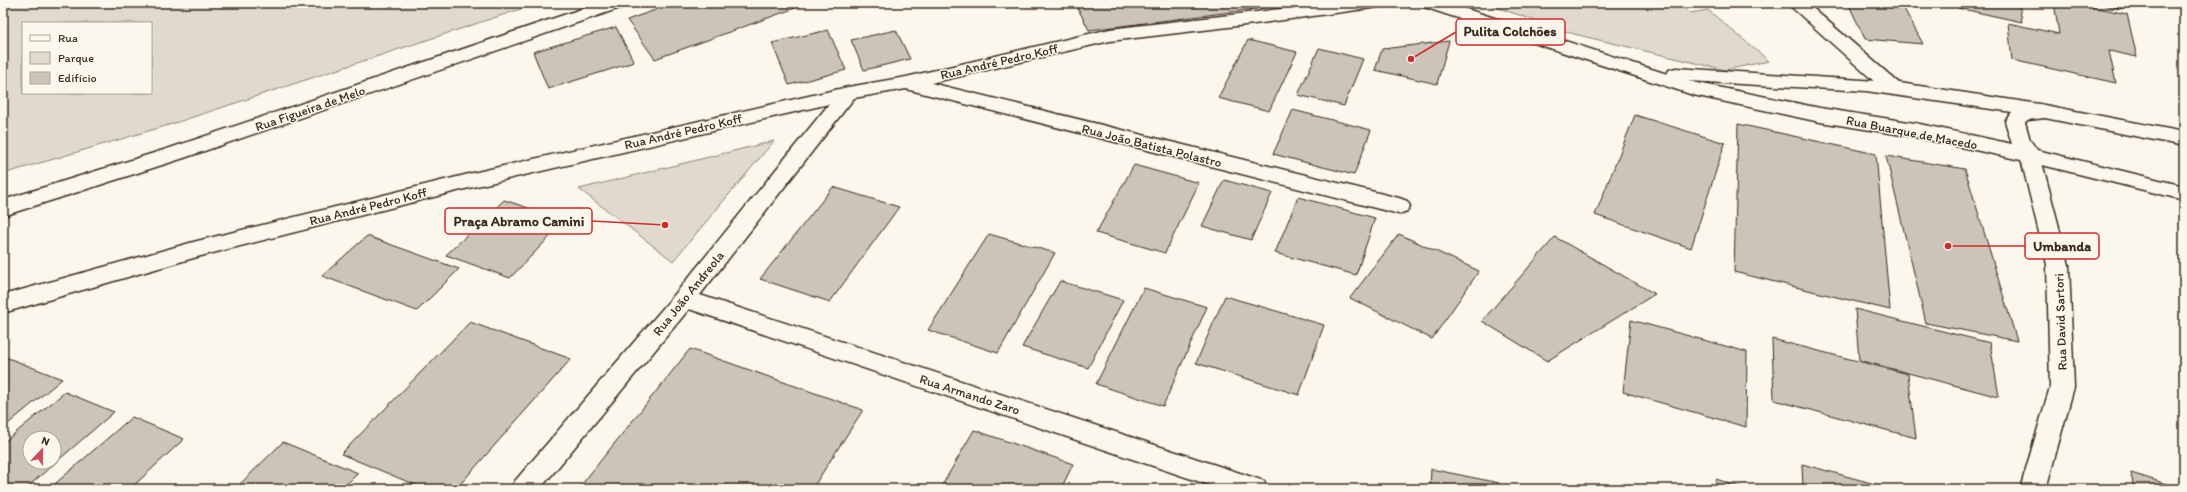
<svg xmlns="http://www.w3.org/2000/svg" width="2187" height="492" viewBox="0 0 2187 492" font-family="Itim,sans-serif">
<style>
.green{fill:#dfd9ce;stroke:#8d8276;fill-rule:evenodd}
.building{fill:#ccc4b9;stroke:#3b2a1e;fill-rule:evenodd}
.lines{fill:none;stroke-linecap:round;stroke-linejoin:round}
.minor-casing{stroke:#3b2a1e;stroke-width:3}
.secondary-casing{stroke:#3b2a1e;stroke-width:3}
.minor{fill:#fbf7ec;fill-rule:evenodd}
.secondary{fill:#fbf7ec;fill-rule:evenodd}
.labels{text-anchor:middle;stroke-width:3;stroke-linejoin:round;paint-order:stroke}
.street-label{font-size:13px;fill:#3b2a1e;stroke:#fbf7ec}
.leader{fill:none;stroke:#d62828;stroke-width:1.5}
.callout-dot{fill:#d62828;stroke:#fbf7ec;stroke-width:1.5}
.callout{fill:#fbf7ec;stroke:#d62828;stroke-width:1.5}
.callout-label{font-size:14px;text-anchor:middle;font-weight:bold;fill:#3b2a1e}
</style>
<rect width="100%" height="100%" fill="#fbf7ec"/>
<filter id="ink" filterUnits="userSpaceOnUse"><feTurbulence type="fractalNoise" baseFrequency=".025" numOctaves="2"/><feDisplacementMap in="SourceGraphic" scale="8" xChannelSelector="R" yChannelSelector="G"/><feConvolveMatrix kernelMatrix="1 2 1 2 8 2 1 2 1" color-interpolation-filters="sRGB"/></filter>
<g filter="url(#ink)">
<path class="green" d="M11,3H539L172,124L3,174V8ZM23,23H151V93H23Z
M1484,3H1679L1690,13L1708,10L1769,61L1725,70L1574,34Z
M774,141L673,261L579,189Z"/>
<path class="building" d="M675,3H809L655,59L627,20Z
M1075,3H1303L1089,30Z
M1848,3H1901L1923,44L1865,39Z
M1957,3H2019L2022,22L1958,8Z
M2054,3H2073L2127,14L2137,57L2109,51L2116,83L2012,60L2008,23L2059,34Z
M2094,3H2121L2122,9Z
M616,27L634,62L548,89L533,52Z
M828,30L846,70L789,85L772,43Z
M896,30L910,59L864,70L851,40Z
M1248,40L1297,52L1269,111L1218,98Z
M1449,41L1437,84L1375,70L1382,49Z
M1319,48L1363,59L1344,106L1298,95Z
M1293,110L1371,130L1354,175L1273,154Z
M1635,115L1725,143L1691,248L1595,215Z
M1738,124L1876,154L1890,310L1734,272Z
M1886,156L1965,169L2017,341L1926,323Z
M1134,165L1199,183L1165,253L1096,233Z
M1224,180L1272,193L1251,240L1202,226Z
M833,187L899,207L830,302L760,279Z
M1298,197L1375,218L1356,275L1275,253Z
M504,200L566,220L510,278L446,255Z
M989,234L1055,253L998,353L928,330Z
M1399,234L1479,271L1432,339L1350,298Z
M367,236L459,269L417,311L322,276Z
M1555,237L1655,294L1547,361L1482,321Z
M1060,281L1123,300L1088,368L1022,347Z
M1144,288L1207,307L1163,406L1096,384Z
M1225,296L1324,325L1299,395L1196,363Z
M1855,309L1990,343L1999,397L1859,360Z
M1631,320L1747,352L1746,427L1623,392Z
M470,322L571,359L456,489H425L341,454Z
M1772,339L1908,374L1916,438L1774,400Z
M690,349L863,410L812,489H578Z
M3,356L62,379L3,428Z
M65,392L114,412L25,489H3V443ZM30,438H54V462H30Z
M132,417L184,439L130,489H49Z
M974,430L1073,464L1061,489H940Z
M283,442L358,473L342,489H235Z
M1802,464L1893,489H1803Z
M1431,469L1499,483V489H1430Z
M2131,473L2183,489H2134Z
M1716,479L1746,489H1715Z"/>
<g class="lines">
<defs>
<path id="minor" d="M1332,3H1381L1378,7L1372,8L1254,24L1110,41L931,83L1399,198L1407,201L1410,206L1407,211L1399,214L906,89L854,98L700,295L1255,478L1264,481L1268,489H1221L689,309L540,489H511L515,481L676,293L829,104L477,186L197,257L3,313V295L197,241L477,172L848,87L906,77L1110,29Z
M1787,3H1807L1900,84L1903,88L1900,92L1893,94L1886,92Z
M2030,148L2037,150L2040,155L2069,265L2074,387L2046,489H2020L2050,387L2047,265L2020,155L2023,150Z"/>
<path id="secondary" d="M599,3H626L623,7L184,158L3,216V200L170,148Z
M1421,3H1448L1667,74L1669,70L1676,68L1893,82L2039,104L2184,132V146L2045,118L2028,120L2025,122L2030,140L2037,150L2184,186V200L2030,162L1915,137L1820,122L1693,95L1424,7ZM1688,81L1866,91L2012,112L2005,121L2012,144L1915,123L1820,108Z"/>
</defs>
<use href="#minor" class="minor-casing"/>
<use href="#secondary" class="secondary-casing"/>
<use href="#minor" class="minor"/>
<use href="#secondary" class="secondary"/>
</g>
</g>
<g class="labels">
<g class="street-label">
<text transform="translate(999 61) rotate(-13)" y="5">Rua André Pedro Koff</text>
<text transform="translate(310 108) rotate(-19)" y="5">Rua Figueira de Melo</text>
<text transform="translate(683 131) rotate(-13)" y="5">Rua André Pedro Koff</text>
<text transform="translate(1912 132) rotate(11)" y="5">Rua Buarque de Macedo</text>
<text transform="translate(1152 145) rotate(14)" y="5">Rua João Batista Polastro</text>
<text transform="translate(368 206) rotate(-14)" y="5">Rua André Pedro Koff</text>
<text transform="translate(688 293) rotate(-51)" y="5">Rua João Andreola</text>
<text transform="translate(2060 322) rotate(-92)" y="5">Rua David Sartori</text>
<text transform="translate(970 394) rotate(18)" y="5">Rua Armando Zaro</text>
</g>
</g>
<path class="leader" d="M1411 59L1456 32M665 225L592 221M1948 246L2025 246"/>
<g class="callout-dot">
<circle cx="1411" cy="59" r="4"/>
<circle cx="665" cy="225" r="4"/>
<circle cx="1948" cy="246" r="4"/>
</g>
<g class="callout">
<rect x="1456" y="19" width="109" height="26" rx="4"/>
<rect x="445" y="208" width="147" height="26" rx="4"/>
<rect x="2025" y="233" width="74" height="26" rx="4"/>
</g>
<g class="callout-label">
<text x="1510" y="36">Pulita Colchões</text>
<text x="519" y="226">Praça Abramo Camini</text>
<text x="2062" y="251">Umbanda</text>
</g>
<rect width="2187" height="492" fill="none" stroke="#fbf7ec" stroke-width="16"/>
<rect x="8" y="8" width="2171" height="476" fill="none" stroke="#3b2a1e" stroke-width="1.5" filter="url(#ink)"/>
<rect x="22" y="22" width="130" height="72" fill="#fbf7ec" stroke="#aea59a"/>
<rect x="30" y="35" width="20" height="6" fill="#fbf7ec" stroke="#aea59a"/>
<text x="58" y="42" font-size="12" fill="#3b2a1e">Rua</text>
<rect x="30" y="52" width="20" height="12" fill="#dfd9ce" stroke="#aea59a"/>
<text x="58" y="62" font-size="12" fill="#3b2a1e">Parque</text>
<rect x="30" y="72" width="20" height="12" fill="#ccc4b9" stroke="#aea59a"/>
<text x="58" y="82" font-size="12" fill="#3b2a1e">Edifício</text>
<g transform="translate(42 450) rotate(22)"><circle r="19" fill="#fbf7ec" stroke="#aea59a"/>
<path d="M0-3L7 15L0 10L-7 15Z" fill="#d1495b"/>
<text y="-6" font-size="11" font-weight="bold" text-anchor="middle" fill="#3b2a1e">N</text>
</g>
</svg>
